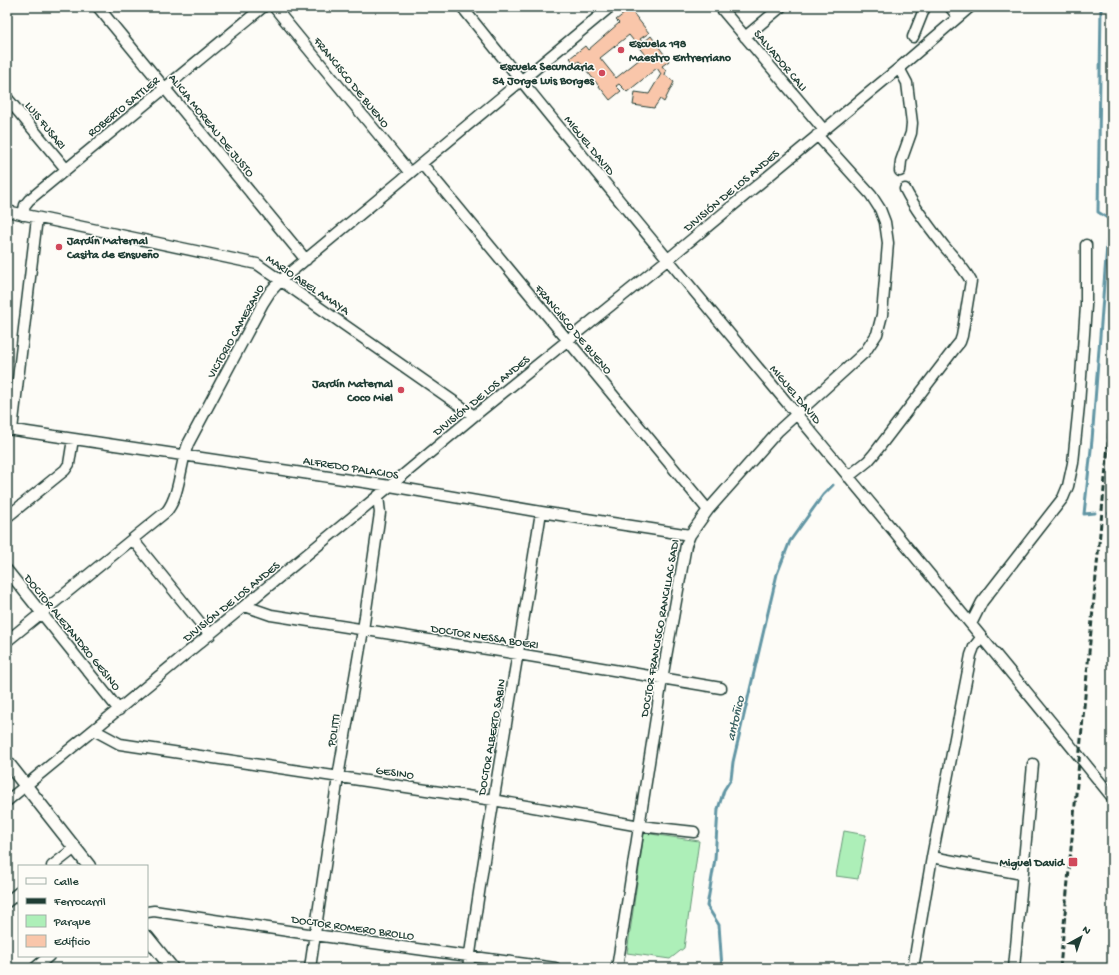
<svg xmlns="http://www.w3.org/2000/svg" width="1119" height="975" viewBox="0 0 1119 975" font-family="'Gochi Hand',sans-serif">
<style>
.green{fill:#adefb8;stroke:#669676}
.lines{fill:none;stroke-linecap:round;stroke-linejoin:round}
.stream{stroke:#6296a4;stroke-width:3}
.building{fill:#f9c6aa;stroke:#1f3d34;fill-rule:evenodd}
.minor-casing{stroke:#1f3d34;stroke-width:13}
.major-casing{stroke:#1f3d34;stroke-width:15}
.minor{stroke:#fdfcf7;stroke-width:10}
.major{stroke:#fdfcf7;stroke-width:12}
.rail{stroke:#1f3d34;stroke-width:3;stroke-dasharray:6 3;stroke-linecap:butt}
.poi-dot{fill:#d1495b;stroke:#fdfcf7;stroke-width:1.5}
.labels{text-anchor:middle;stroke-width:3;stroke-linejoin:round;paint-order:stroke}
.poi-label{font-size:12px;font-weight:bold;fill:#1f3d34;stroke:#fdfcf7;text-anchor:end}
.street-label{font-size:12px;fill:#1f3d34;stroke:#fdfcf7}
.water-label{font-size:13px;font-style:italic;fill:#3b6263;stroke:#fdfcf7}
</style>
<rect width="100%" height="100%" fill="#fdfcf7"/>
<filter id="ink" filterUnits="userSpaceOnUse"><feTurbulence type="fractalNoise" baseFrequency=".025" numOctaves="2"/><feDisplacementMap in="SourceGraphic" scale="8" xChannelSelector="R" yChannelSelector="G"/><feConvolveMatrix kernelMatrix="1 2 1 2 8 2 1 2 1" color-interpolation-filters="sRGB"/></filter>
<g filter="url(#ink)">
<path class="green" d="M844,831L866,835L858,879L836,876Z
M644,833L699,841L684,948L670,959L627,953Z"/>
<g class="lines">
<path class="stream" d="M1095,513L1084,514L1092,440L1109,219L1098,212L1101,7
M1109,513H1112
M722,968L719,925L707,906L715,859L718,809L724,790L731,779L733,762L777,574L790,541L823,495L833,485"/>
</g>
<path class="building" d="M630,9L649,33L640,39L643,43L651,36L669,61L662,66L666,71L665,75L674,82L664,102L660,99L654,108L633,105L635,92L649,94L661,74L657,68L627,92L619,84L616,86L621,91L610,100L579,61L575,64L570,58L585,46L588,50L619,23L616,20ZM629,35L645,55L616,78L600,58Z"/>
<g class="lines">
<defs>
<path id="minor" d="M98,7L306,260
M274,7L410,173
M462,7C675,274 898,531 1112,797
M720,7L824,130
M950,7L958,17
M745,37L781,7
M913,37L925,7
M899,68L907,83L912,123L911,133L901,161L900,171
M7,98L66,169
M422,164L708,510
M7,211L257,264L459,405L474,416
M23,215L25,205L29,200L263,7
M7,429L390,486L541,512L690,535
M12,430L37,218
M848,477L868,461L874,454L955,348L960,342L962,336L971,281C964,268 953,257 944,246C930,228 915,209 905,189
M7,517L65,470L69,464L73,439
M133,540L210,635
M7,570L119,710
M245,606L271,615L518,654L721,688
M971,624L982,602L1052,512L1063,498L1068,486L1073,463L1079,405L1086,306V245
M7,641L167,511C180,494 180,465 188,444L263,303L270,292L281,280L610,7
M94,730L120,744L493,800L640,826L694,832
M7,801L378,496L474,416L667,260L899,68L970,7
M932,857L1022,874
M52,866L75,848
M7,902L19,892
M147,912L154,911L315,935L555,968
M35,968L49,956
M310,968L338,777L363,630L380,513L378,496
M468,968C489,815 517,664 541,512
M617,968L662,679L686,545L690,535L708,510L778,431L865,352L877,334L882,315L888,243L885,222L880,209L871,195L817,135
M913,968L932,857L971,655L974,647L981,638
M1014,968L1033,764"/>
<path id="major" d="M7,762L89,866
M147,937L172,968"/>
</defs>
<use href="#minor" class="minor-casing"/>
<use href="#major" class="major-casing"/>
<use href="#minor" class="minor"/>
<use href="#major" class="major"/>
<path class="rail" d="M1060,968L1112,402"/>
</g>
</g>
<g class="poi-dot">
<circle cx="621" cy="50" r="4"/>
<circle cx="602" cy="73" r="4"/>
<circle cx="59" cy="247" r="4"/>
<circle cx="401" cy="390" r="4"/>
<rect x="1068" y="857" width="10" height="10" rx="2"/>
</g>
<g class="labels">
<g class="poi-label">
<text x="629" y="47" text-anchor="start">Escuela 198<tspan x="629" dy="14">Maestro Entrerriano</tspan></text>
<text x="594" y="70">Escuela Secundaria<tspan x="594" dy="14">54 Jorge Luis Borges</tspan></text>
<text x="67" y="244" text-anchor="start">Jardín Maternal<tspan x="67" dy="14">Casita de Ensueño</tspan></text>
<text x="393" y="387">Jardín Maternal<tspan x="393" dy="14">Coco Miel</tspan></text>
<text x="1064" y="866">Miguel David</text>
</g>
<g class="street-label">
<text transform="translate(781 60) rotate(50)" y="4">SALVADOR CALI</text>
<text transform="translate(352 82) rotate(51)" y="4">FRANCISCO DE BUENO</text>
<text transform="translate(123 106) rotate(-39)" y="4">ROBERTO SATTLER</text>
<text transform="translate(46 125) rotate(51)" y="4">LUIS FUSARI</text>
<text transform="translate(212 125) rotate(51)" y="4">ALICIA MOREAU DE JUSTO</text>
<text transform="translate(590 145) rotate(51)" y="4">MIGUEL DAVID</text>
<text transform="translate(731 190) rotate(-40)" y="4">DIVISIÓN DE LOS ANDES</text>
<text transform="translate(308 284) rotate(34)" y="4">MARIO ABEL AMAYA</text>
<text transform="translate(574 329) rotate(50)" y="4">FRANCISCO DE BUENO</text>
<text transform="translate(235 331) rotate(-61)" y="4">VICTORIO CAMERANO</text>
<text transform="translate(796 394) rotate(50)" y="4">MIGUEL DAVID</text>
<text transform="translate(481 395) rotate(-39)" y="4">DIVISIÓN DE LOS ANDES</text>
<text transform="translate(351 467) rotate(9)" y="4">ALFREDO PALACIOS</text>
<text transform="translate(231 601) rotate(-39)" y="4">DIVISIÓN DE LOS ANDES</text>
<text transform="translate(659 628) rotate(-80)" y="4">DOCTOR FRANCISCO RANCILLAC SADI</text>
<text transform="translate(73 632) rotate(51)" y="4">DOCTOR ALEJANDRO GESINO</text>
<text transform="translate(485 636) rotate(9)" y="4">DOCTOR NESSA BOERI</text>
<text transform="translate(333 730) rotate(-80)" y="4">POLITTI</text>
<text transform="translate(491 737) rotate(-80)" y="4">DOCTOR ALBERTO SABIN</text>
<text transform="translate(395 772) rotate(8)" y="4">GESINO</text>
<text transform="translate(353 927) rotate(8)" y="4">DOCTOR ROMERO BROLLO</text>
</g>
<g class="water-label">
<text transform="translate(734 718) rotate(-77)" y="5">antoñico</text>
</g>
</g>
<rect width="1119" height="975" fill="none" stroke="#fdfcf7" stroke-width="24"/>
<rect x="12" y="12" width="1095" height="951" fill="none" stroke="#1f3d34" stroke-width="1.5" filter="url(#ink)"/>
<rect x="18" y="865" width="130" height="92" fill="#fdfcf7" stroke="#a4b0a9"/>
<rect x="26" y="878" width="20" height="6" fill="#fdfcf7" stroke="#a4b0a9"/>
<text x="54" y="885" font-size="12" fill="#1f3d34">Calle</text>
<rect x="26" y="898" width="20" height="6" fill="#1f3d34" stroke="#a4b0a9"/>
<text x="54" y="905" font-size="12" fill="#1f3d34">Ferrocarril</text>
<rect x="26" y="915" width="20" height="12" fill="#adefb8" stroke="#a4b0a9"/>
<text x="54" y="925" font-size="12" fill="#1f3d34">Parque</text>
<rect x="26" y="935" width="20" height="12" fill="#f9c6aa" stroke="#a4b0a9"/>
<text x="54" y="945" font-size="12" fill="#1f3d34">Edificio</text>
<g transform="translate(1081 937) rotate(40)" stroke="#fdfcf7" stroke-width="3" paint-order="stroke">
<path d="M0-3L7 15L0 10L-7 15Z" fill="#1f3d34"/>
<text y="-6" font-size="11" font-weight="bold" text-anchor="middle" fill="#1f3d34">N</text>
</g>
</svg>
